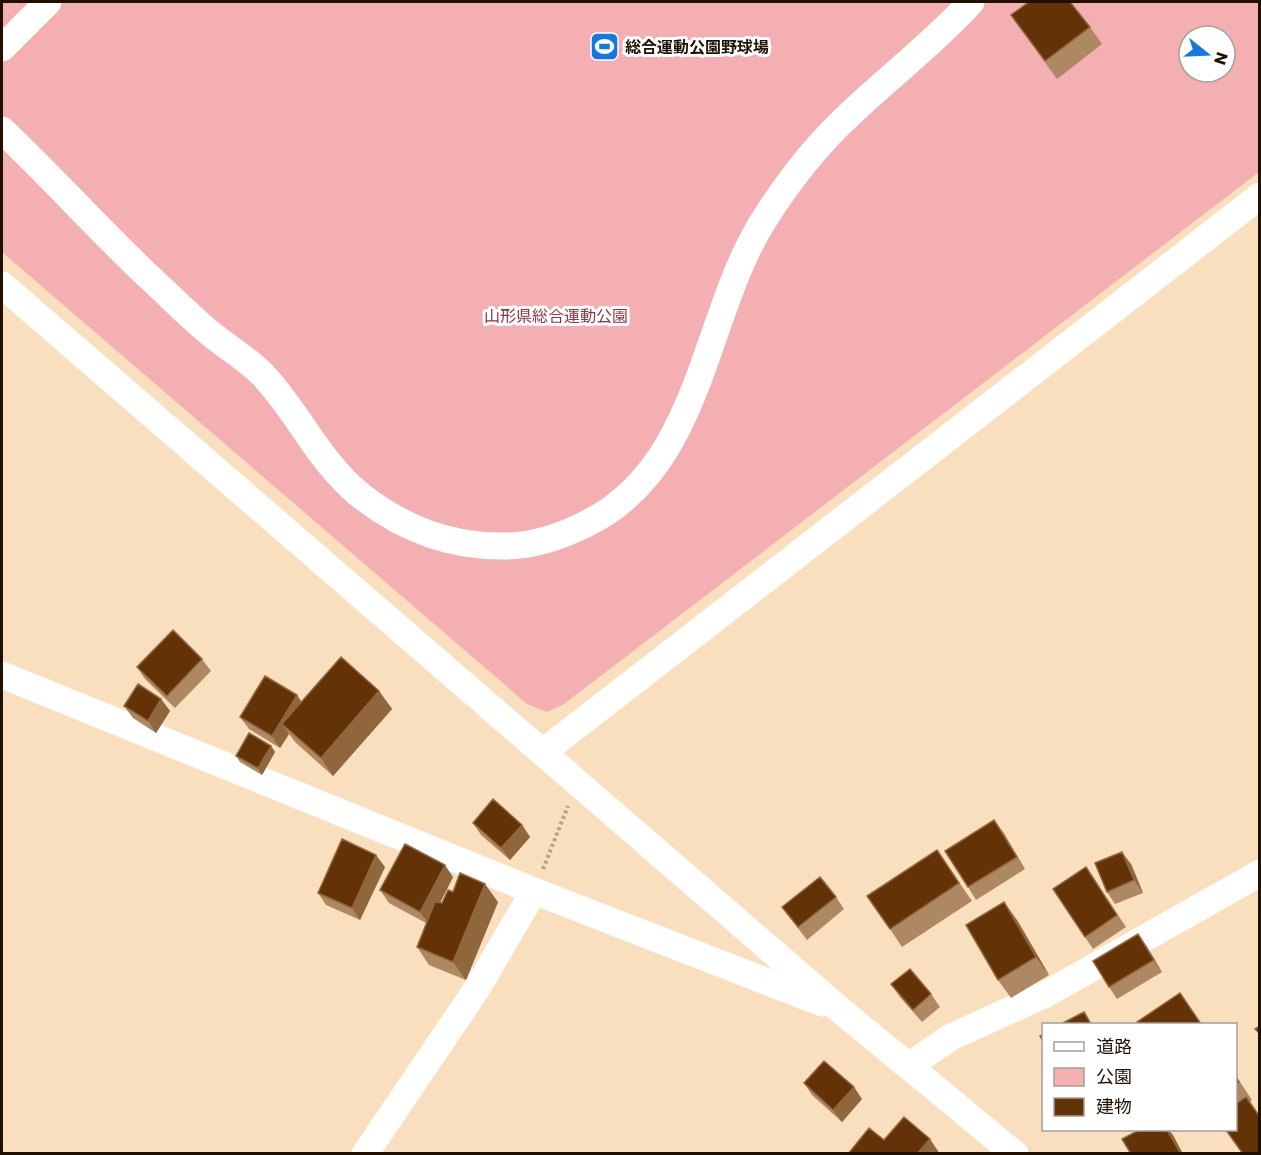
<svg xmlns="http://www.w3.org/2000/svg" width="1261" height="1155" viewBox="0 0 1261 1155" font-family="Poppins,'Noto Sans JP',sans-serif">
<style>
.green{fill:#f4afb3;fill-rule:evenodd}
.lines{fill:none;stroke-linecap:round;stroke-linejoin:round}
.path{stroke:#b7a084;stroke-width:4;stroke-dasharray:3 3;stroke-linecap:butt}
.minor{stroke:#fff;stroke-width:27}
.wall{fill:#ae8862}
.shaded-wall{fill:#90663d}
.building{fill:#633206;stroke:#90663d;stroke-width:1.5}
.labels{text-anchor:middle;stroke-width:6;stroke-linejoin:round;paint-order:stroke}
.poi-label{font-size:16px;font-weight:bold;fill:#1f1000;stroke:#fff;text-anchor:start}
.park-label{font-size:16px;fill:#8e3542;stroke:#fff}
</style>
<rect width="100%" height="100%" fill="#f9dfbd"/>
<path class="green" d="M2,2H1259V172L564,704L547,712L527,704L2,252ZM1189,36H1225V72H1189Z"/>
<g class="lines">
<path class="path" d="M543,869L568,806"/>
<path class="minor" d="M2,48L48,2
M2,130C52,177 98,229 148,276C169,295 189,316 211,334C227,347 247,359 262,374C298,411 317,460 360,495C403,529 450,547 505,546C533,546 560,537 586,524C703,467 702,316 765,218C788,182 815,147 846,118C886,79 933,44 971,2
M2,285L839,1009L1015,1154
M2,675L534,891L822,1003
M543,752L1260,196
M910,1065L951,1037L1046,994L1260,873
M365,1154L476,990L534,891"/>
</g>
<path class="wall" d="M1011,15L1090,27L1102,44L1057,79Z
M202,659L211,671L175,708L145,679L137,667Z
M379,691L392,709L333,776L295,742L289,734L280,748L249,729L240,717L297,695L301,702Z
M161,699L170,711L156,733L133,718L124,706Z
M271,746L275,752L262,775L240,762L236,756Z
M994,820L1025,869L976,900L968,887Z
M473,823L522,825L530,837L510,860L481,835Z
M937,850L972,901L902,947L890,929Z
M1131,864L1143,893L1115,904L1107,892Z
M385,867L360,920L326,905L318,893Z
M1086,867L1126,927L1093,949L1085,937Z
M453,877L440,903H442L453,892L498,902L466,980L429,965L417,947L426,923L389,903L380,890Z
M836,897L844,909L807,940L782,907Z
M1017,920L1049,975L1011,998L998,980Z
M1138,934L1147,947L1162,972L1117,999L1109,987Z
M891,984L931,994L940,1007L922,1022L900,997Z
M1236,1076L1252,1100L1250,1102L1236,1130Z
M804,1083L862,1099L842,1122L812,1095Z"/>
<path class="shaded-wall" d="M379,691L392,709L333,776L321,758Z
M297,695L305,707L282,724L289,734L280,748L272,736Z
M161,699L170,711L156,733L148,721Z
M271,746L275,752L262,775L258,768Z
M994,820L1003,832L1025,869L1017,857Z
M522,825L530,837L510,860L501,848Z
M1122,852L1131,864L1143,893L1134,880Z
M376,855L385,867L360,920L352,908Z
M445,865L453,877L429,924L420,912Z
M485,884L498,902L466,980L453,962Z
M1004,902L1017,920L1049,975L1036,957Z
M1138,934L1147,947L1162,972L1154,960Z
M854,1087L862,1099L842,1122L833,1110Z
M1167,1130H1169L1173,1135L1183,1154H1181Z
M930,1139L940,1154H917Z"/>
<path class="building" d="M1029,2H1070L1090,27L1045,61L1011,15Z
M173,630L202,659L167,696L137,667Z
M341,657L379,691L321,758L282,724Z
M265,676L297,695L272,736L240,717Z
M138,684L161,699L148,721L124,706Z
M249,733L271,746L258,768L236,756Z
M493,799L522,825L501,848L473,823Z
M994,820L1017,857L968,887L945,851Z
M342,839L376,855L352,908L318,893Z
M405,844L445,865L420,912L380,890Z
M937,850L959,883L890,929L867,896Z
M1122,852L1134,880L1107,892L1095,863Z
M1086,867L1117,915L1085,937L1053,889Z
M460,873L485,884L453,962L417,947L435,902L442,903L448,890L453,892Z
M820,877L836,897L798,927L782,907Z
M1004,902L1036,957L998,980L966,925Z
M1138,934L1154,960L1109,987L1093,961Z
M910,969L931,994L913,1010L891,984Z
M1180,993L1201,1024H1138L1137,1022Z
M1084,1012L1091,1024H1061Z
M1260,1026V1034L1255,1029Z
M1044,1034V1043L1040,1036Z
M824,1061L854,1087L833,1110L804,1083Z
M1236,1077L1239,1082L1236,1085Z
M1246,1097L1260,1117V1154H1243L1226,1130H1236V1104Z
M904,1117L930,1139L917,1154H848L869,1128L884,1140Z
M1139,1130H1167L1181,1154H1131L1122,1139Z"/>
<defs>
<symbol id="stadium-square" viewBox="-11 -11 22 22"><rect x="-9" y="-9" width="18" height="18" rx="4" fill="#1478e0" stroke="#fff"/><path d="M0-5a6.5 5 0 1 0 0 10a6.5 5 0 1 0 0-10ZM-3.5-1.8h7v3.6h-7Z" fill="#fff"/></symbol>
</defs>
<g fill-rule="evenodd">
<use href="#stadium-square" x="588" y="30" width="33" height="33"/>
</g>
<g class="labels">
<g class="poi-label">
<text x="625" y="53">総合運動公園野球場</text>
</g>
<g class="park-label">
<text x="556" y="322">山形県総合運動公園</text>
</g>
</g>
<rect width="1261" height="1155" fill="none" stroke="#1f1000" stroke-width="6"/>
<rect x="1042" y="1023" width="195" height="108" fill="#ffffff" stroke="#a59f99" stroke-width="1.5"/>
<rect x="1054" y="1042" width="30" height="9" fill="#ffffff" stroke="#a59f99" stroke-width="1.5"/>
<text x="1096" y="1053" font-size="18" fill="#1f1000">道路</text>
<rect x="1054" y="1068" width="30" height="18" fill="#f4afb3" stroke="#a59f99" stroke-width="1.5"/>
<text x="1096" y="1083" font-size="18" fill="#1f1000">公園</text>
<rect x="1054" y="1098" width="30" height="18" fill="#633206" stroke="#a59f99" stroke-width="1.5"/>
<text x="1096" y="1113" font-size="18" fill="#1f1000">建物</text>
<g transform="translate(1207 54) rotate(108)"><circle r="28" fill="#ffffff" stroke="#a59f99" stroke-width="1.5"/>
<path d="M0-4.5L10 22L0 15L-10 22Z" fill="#1478e0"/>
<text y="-9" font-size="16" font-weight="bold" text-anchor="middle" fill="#1f1000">N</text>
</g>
</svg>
